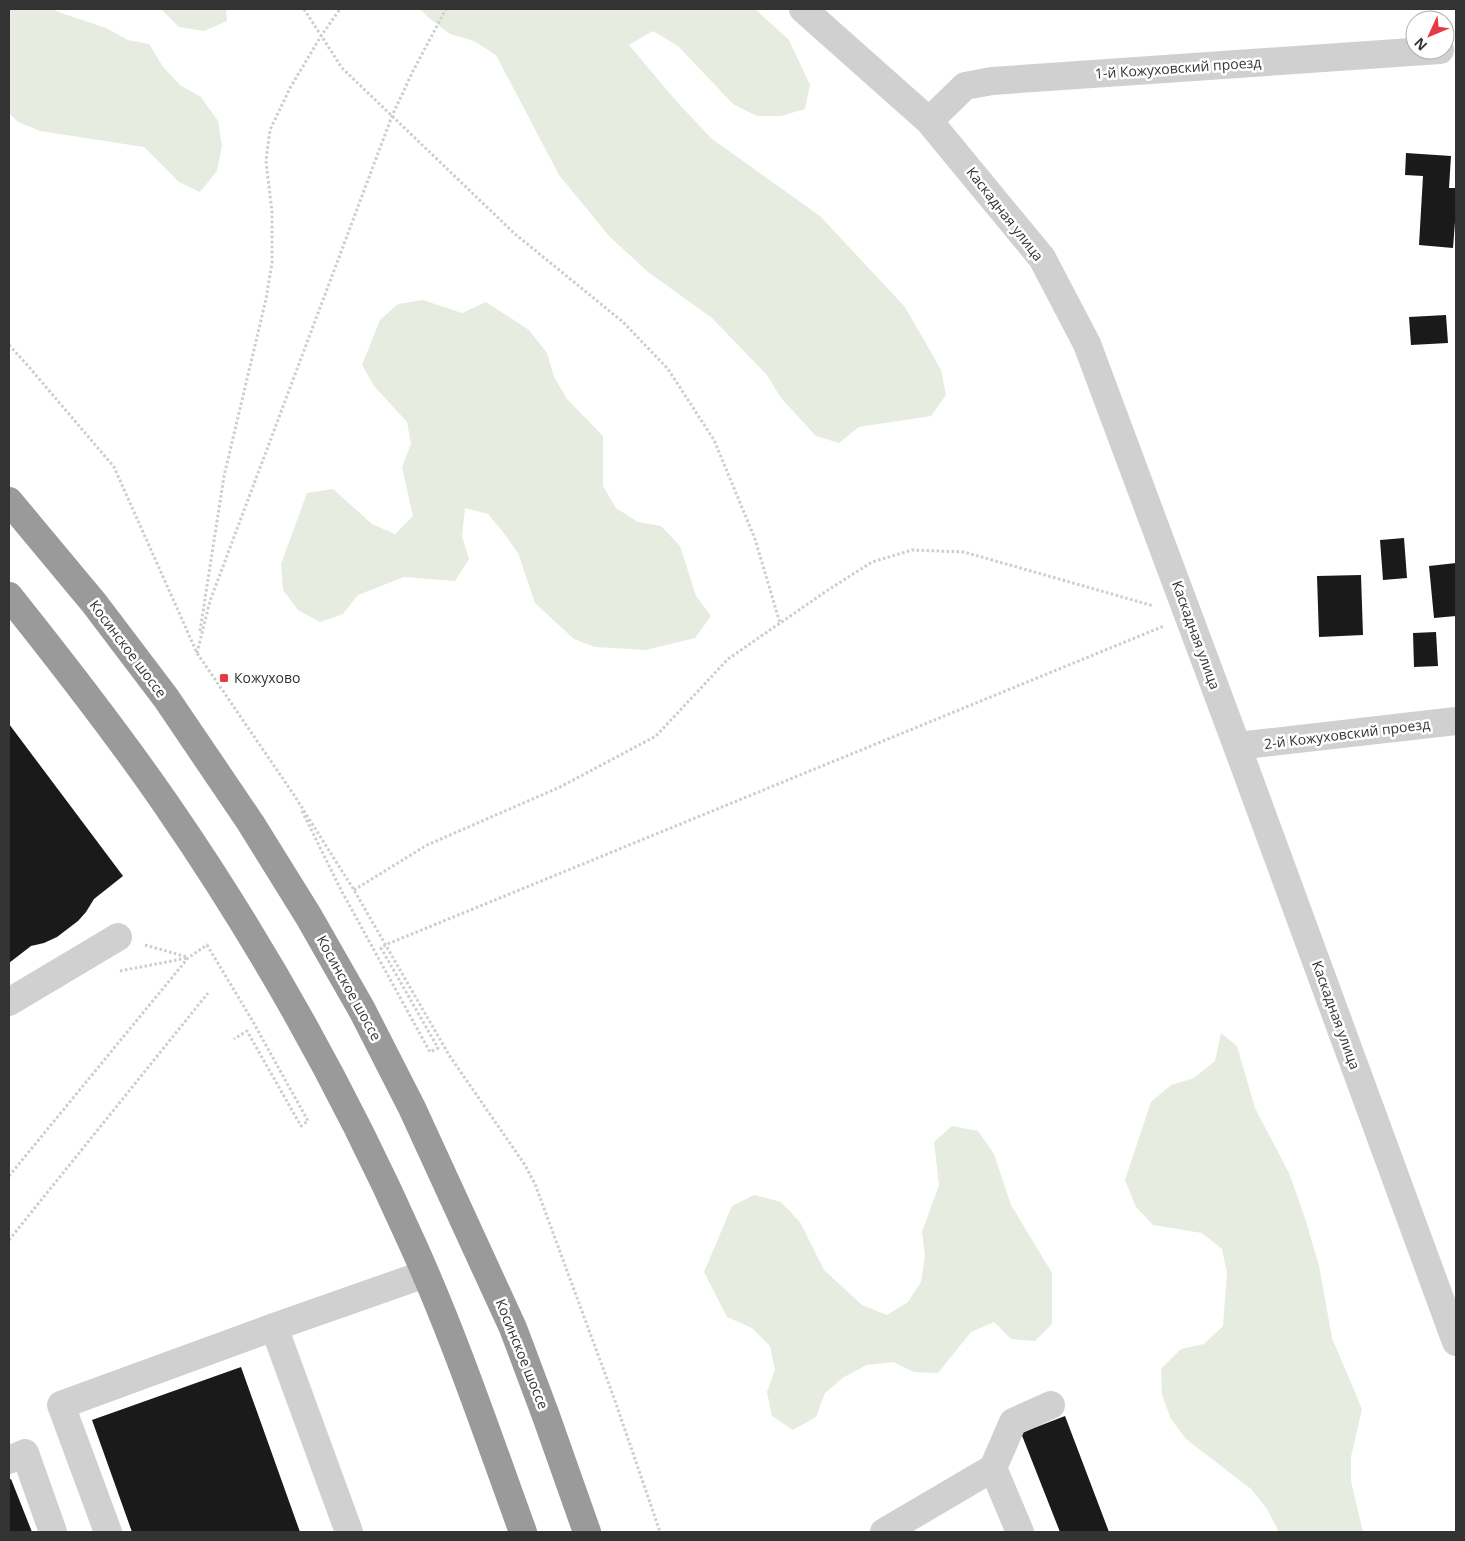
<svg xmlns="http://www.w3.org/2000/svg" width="1465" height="1541" viewBox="0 0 1465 1541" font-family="'Open Sans',sans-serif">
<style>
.green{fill:#e6ecdf}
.building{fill:#1a1a1a}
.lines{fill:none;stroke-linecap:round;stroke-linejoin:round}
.path{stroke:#cdcdcd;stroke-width:3;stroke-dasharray:2.5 2.5;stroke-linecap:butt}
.minor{stroke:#d0d0d0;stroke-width:28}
.highway{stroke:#9a9a9a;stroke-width:28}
.poi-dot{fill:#e63946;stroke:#fff;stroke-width:2}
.labels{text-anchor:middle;stroke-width:5;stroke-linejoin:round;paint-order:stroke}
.street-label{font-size:14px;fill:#333;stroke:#fff}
.poi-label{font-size:14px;fill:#333;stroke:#fff;text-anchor:start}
</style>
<rect width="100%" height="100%" fill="#fff"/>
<path class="green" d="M9,9H53L58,12L106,28L128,40L149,44L163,67L180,85L201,97L218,121L222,146L217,171L200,192L179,182L144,147L40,131L18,122L9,113Z
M161,9H226L227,21L204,31L179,27Z
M420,9H755L789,40L810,85L805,109L781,116H757L733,104L678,46L653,31L629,45L677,102L712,139L820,216L905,307L941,370L946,395L931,416L859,427L839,443L816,436L781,398L767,375L712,318L648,272L609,236L559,175L496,55L474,41L450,34L429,18Z
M423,300L462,313L486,302L529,330L547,353L554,377L567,399L603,436V486L616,508L638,522L661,526L680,546L696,596L711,616L695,638L646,650L595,647L574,639L535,603L518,553L503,532L488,514L465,508L462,536L469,559L455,581L404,577L358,595L343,614L320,622L298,610L283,590L281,564L307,493L333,489L372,524L395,534L413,516L402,467L411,444L407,422L374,386L362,365L380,320L398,304Z
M1221,1033L1237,1046L1255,1108L1289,1173L1305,1218L1319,1266L1332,1338L1362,1409L1351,1457V1481L1363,1532H1279L1267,1509L1251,1489L1186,1439L1171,1419L1162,1395L1161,1369L1181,1349L1204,1344L1223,1326L1227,1273L1222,1249L1202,1233L1153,1225L1136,1207L1125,1180L1151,1102L1171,1085L1194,1078L1215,1061Z
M952,1126L978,1131L994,1154L1011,1205L1052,1273V1324L1035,1341L1011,1339L994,1322L971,1332L938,1373L914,1372L893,1362L867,1365L844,1377L825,1393L816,1417L793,1430L772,1416L767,1392L775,1370L770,1346L752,1328L727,1317L704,1272L732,1206L754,1195L781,1202L800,1222L824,1270L862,1305L887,1315L908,1302L921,1282L925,1256L922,1232L939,1185L934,1142Z"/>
<path class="building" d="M1406,153L1451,156L1449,188H1456V222H1455L1453,248L1419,245L1423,176L1405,175Z
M1446,315L1448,343L1411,345L1409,317Z
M1404,538L1407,578L1383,580L1380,540Z
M1456,563V616L1434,618L1429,566Z
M1361,575L1363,635L1319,637L1317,576Z
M1436,632L1438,666L1414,667L1413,633Z
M9,724L123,876L94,899L86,912L78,921L57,937L44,943L31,946L9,963Z
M241,1367L300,1532H132L92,1420Z
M1065,1416L1109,1532H1060L1021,1433Z
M11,1479L32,1532H9V1480Z"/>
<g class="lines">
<path class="path" d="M304,9L342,68L515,234L623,322L668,369L714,440L755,539L780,623
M9,345L29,367L114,467L197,653L294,795L354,890L449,1055L525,1165L535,1184L614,1398L660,1532
M200,631L224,476L266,299L272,263V212L266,161L270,130L290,88L321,36L340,9
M197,653L210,601L392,116L413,71L446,9
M302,811L341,890L430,1052L438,1048L381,948L385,945L1164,626
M354,890L427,845L560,787L656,736L728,659L828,590L872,562L912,550L964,552L1154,606
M145,945L187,957
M120,971L187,958
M9,1176L188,958L207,945L252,1020L308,1121L301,1126L247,1031L234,1039
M9,1240L208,993"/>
<path class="minor" d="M803,9L929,121L1042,258L1087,344L1237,746L1456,1342
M929,121L965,86L992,81L1440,50
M1237,746L1456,721
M9,1002L118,937
M9,1460L25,1453L53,1532
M993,1468L1013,1422L1051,1405
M108,1532L61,1405L274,1327
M349,1532L274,1327L425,1274
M884,1532L993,1468L1020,1532"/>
<path class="highway" d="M9,501L94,603L166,698L250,822L309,917L362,1010L412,1108L513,1328L546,1416L587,1532
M9,596C64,665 118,734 168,807C263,945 345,1092 413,1245C455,1338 488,1436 523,1532"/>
</g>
<rect class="poi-dot" x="219" y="673" width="10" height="10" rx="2.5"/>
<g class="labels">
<g class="street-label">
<text transform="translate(1178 68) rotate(-4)" y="5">1-й Кожуховский проезд</text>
<text transform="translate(1005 214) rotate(52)" y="5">Каскадная улица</text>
<text transform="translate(1196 635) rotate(70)" y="5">Каскадная улица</text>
<text transform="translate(128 649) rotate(53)" y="5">Косинское шоссе</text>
<text transform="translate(1347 734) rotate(-7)" y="5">2-й Кожуховский проезд</text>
<text transform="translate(349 988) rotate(61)" y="5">Косинское шоссе</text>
<text transform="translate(1336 1015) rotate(70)" y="5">Каскадная улица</text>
<text transform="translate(522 1354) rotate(68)" y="5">Косинское шоссе</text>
</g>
<g class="poi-label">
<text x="234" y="683">Кожухово</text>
</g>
</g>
<rect width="1465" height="1541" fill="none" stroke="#333333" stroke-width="20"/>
<g transform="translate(1430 35) rotate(226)"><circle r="24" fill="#ffffff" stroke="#adadad"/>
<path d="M0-4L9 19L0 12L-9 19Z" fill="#e63946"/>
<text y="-8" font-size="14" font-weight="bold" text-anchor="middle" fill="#333333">N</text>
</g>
</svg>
